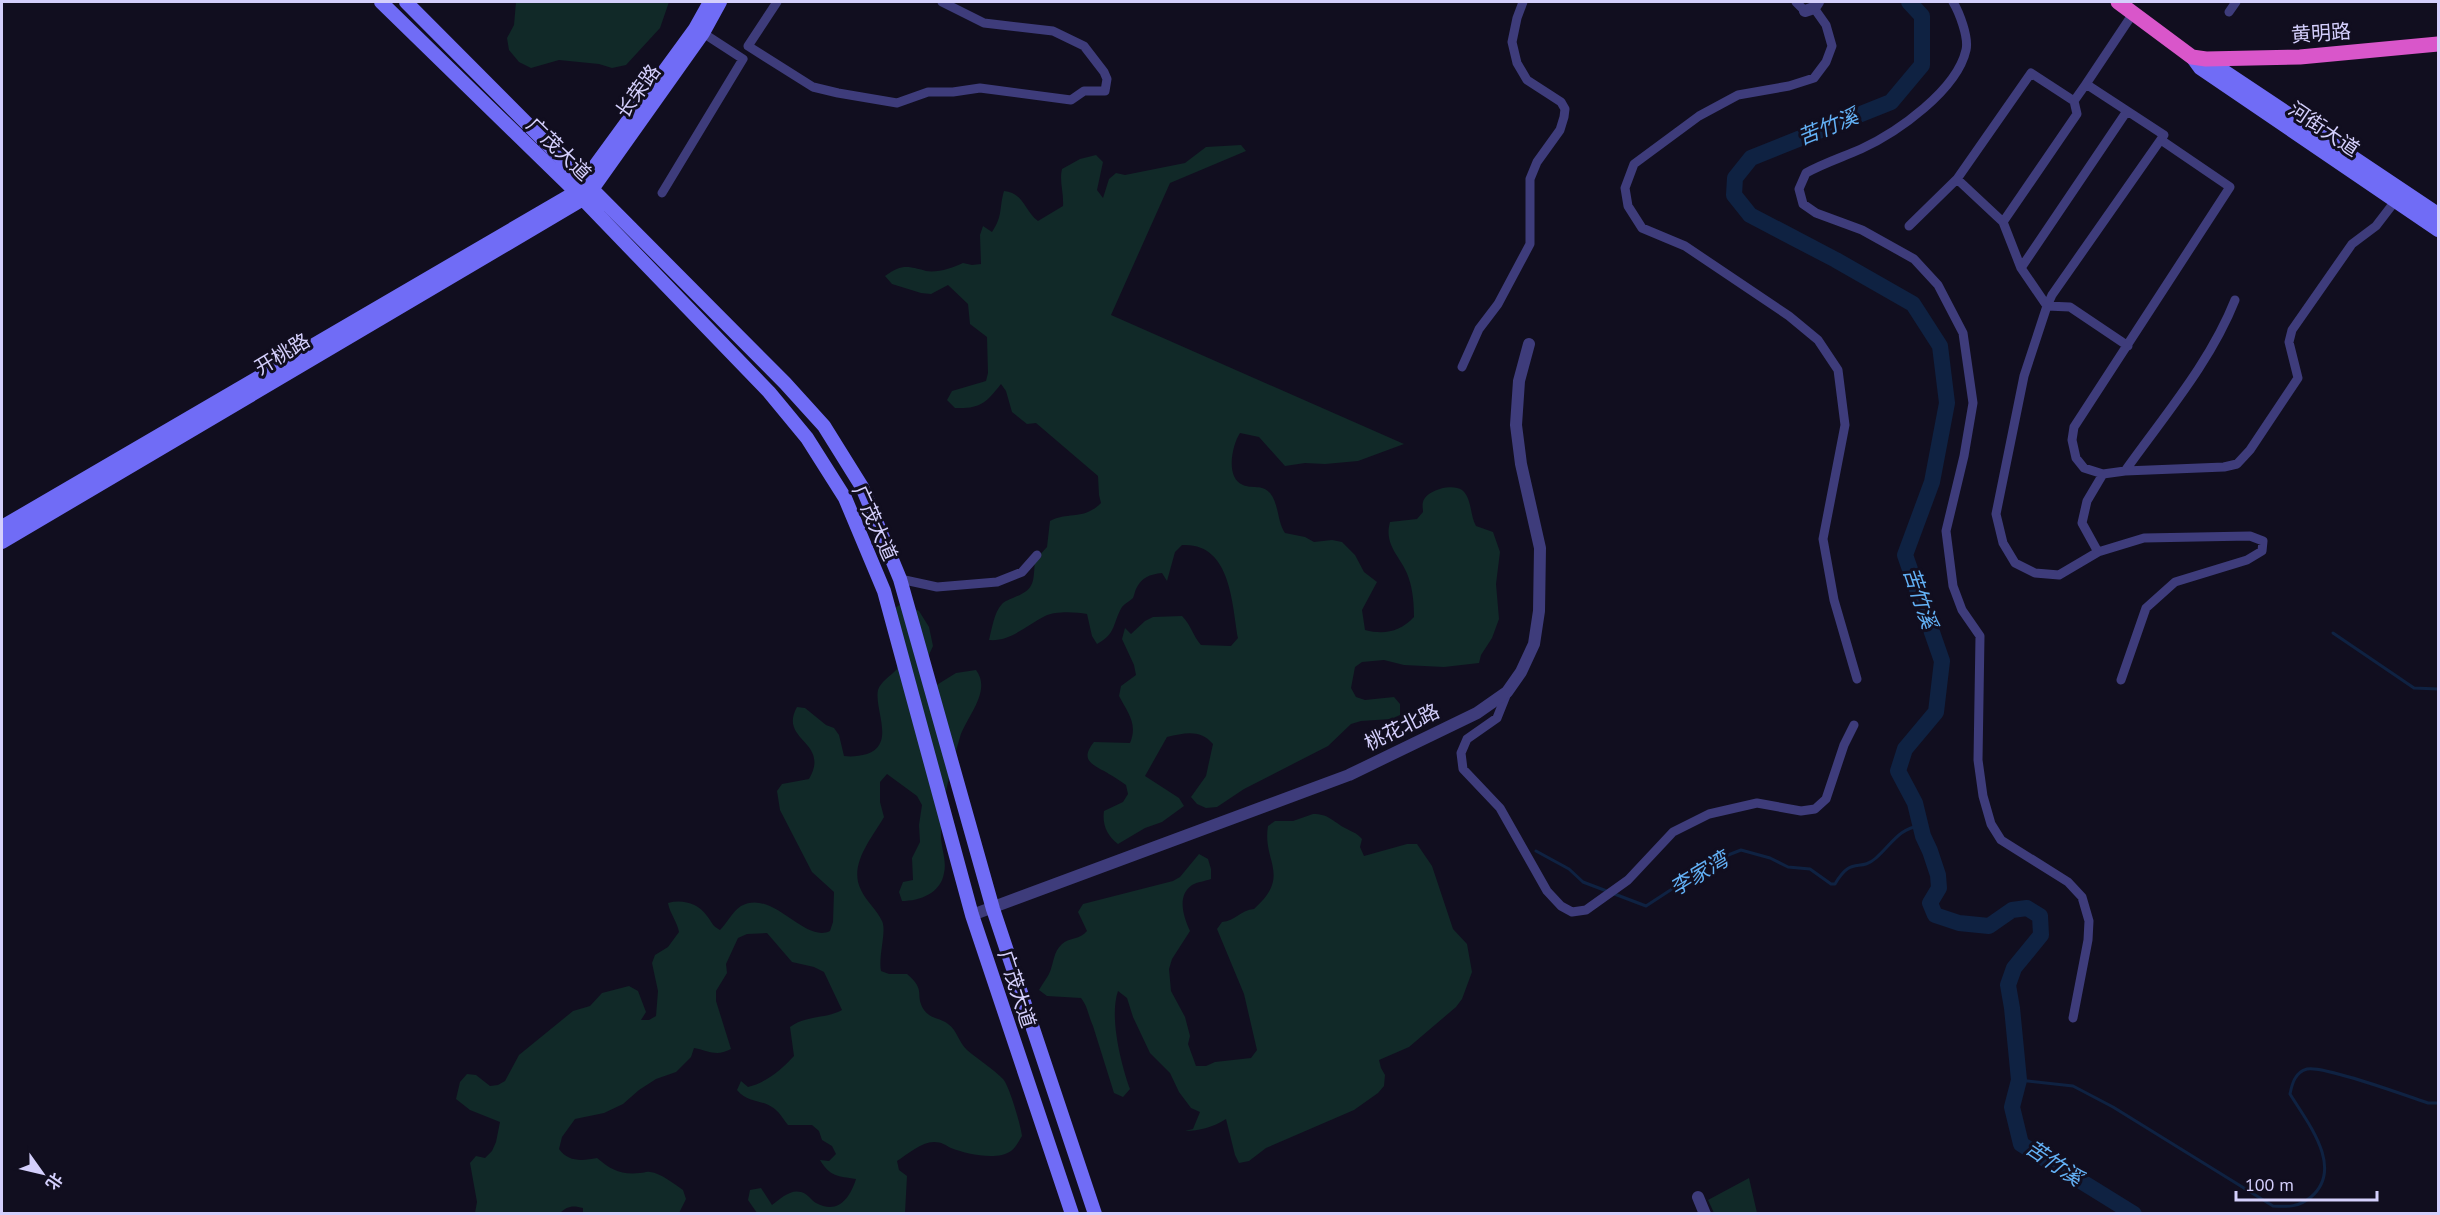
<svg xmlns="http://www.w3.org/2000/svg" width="2440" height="1215" viewBox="0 0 2440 1215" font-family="'PT Sans','Noto Sans SC',sans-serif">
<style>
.green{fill:#112928}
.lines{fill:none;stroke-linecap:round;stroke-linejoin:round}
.stream{stroke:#0f2242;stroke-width:3}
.river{stroke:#0f2242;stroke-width:16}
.minor{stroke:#3e3c7b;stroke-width:9}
.tertiary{stroke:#3e3c7b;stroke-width:12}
.secondary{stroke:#706cf6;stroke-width:14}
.trunk{stroke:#d956ca;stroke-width:15}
.labels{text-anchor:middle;stroke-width:6;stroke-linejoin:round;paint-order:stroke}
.street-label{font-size:20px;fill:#d4cffc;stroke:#110e1f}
.water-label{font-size:21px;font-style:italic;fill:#63b1f6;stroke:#110e1f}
</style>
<rect width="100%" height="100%" fill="#110e1f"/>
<path class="green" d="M516,2H669L660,28L626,65L612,68L599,64L559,60L531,68L519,62L509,50L507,38L514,25Z
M1241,145L1246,151L1170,183L1111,315L1404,444L1358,461L1325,464L1305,463L1285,466L1259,437L1240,433C1232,445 1225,478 1243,485C1252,489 1262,484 1270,493C1279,504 1277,521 1285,533L1305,537L1314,542L1332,540L1342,542L1355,555L1364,572L1377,582L1362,610L1365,630C1384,635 1400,632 1414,617C1414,605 1413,591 1409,579C1403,558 1383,547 1390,522L1417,519L1423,512C1423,509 1422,505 1423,502C1426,490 1452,483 1462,490C1472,498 1470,516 1476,526L1493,532L1500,552L1496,584L1499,619L1492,638L1481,655L1479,663L1444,667L1404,665L1384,660L1362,662L1355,667L1351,688L1356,697L1365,700L1394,697L1400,704V715L1391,719L1361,721L1351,724L1328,746L1244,789L1217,807L1206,808L1197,804L1191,797L1206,776L1213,744C1200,729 1185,733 1167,737L1145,776L1179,798L1184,806L1162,822L1145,828L1118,844C1107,836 1102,824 1104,811L1123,802L1128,794L1126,785C1120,781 1115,777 1109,774C1095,765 1078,762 1094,742L1130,743C1138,724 1128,713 1119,696L1121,686L1136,675L1134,665L1122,639L1125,628L1131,634L1145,621L1153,617L1182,616C1191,625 1193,636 1201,645L1231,646L1238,638C1232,604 1231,542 1182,545L1175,552L1167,581L1162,573C1150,574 1141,578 1136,589C1135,591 1134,596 1133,598C1129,602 1125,603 1122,607C1112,624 1117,633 1097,644L1092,636L1087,614C1075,612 1056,611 1045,616C1027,625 1010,642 989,640C992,629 994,612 1002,604C1004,601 1011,599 1015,597C1036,589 1033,581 1035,560L1047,547L1050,521C1069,511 1083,521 1101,503L1099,495L1098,476L1036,423L1027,424L1012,412L1006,391L1001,384C986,403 980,409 955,408L947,400L952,391L986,381L988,373L987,337L970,324L968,304L948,285L931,294L921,293L892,284L885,276C902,264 907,266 926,271C937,273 953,268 963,263L972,265L981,264L980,235L983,226L992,232C1003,216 999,208 1004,191C1024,193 1024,210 1038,221L1063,206C1064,193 1059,181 1062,169L1080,159L1096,155L1103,162L1097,190L1103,198L1109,179L1116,173L1125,175L1185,163L1206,147Z
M902,603L919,611L929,627L933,646L928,657L935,686L956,673L976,670C992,691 967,716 960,737C951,768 941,804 941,836C941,848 947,861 944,873C941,893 920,901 902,901L899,892L903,882L913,880L912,858L920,842L919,825L922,805L917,796L887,774L880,782V802L884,817C872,838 848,865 861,890C866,901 877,910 882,921C887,931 878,956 881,971L889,974H907C927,991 914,994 924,1010C930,1019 941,1018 948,1024C957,1030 959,1043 967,1050C979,1060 992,1068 1003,1079C1009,1085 1021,1126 1022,1136C1019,1141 1016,1147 1011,1151C997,1161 966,1154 951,1148C945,1145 942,1142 934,1142C921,1142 908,1154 897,1161L899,1170L907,1176L905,1213H757L748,1200L750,1190L761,1188L772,1205C780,1199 790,1189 801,1192C807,1193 811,1200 816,1203C838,1215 850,1198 856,1179C838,1176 830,1177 820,1160L829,1161L836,1154L832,1146L822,1140L819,1131L812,1125H788C783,1119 779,1111 772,1107C759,1099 748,1103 737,1090L741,1081L748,1087C766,1083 782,1069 794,1056L790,1027C806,1015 826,1019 842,1010L824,972L814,967L792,962L767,933L747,934L738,938L726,964L727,973L716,991V1001L731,1049C716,1057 710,1051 694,1048L691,1057L676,1072L656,1079L639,1090L623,1104L604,1113L575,1119L562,1137L559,1149C568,1162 582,1161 597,1158C611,1170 621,1175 640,1173C644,1173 646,1171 650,1172C661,1173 674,1184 683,1190L686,1199L679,1213H583V1208C573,1205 567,1206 560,1213H475L477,1202L470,1163L476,1156L485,1158L492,1151L496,1142L500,1122L470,1110L456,1099L460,1082L467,1074L476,1075L490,1086L498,1085L505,1081L519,1055L573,1011L590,1006L602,993L629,986L638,991L646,1012L641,1020H649L656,1016L658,991L652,963L655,955L668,947L679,932C677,921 670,914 668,903C682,899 698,903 707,916C713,923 711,925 720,930C727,923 732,912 741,906C773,888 804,944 830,931L833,922L834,892L812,872L780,810L777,791L782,784L809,779C831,741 778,741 797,707L805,708L826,725L834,728L839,735L844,756C852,757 859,756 867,754C896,744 874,710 878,690C881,681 891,676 897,669L894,609Z
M1313,814C1329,814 1332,821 1345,828C1352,832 1356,832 1362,839L1360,847L1364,856L1407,844H1417L1432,866L1453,929L1467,944L1472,972L1462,999L1456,1007L1409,1047L1379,1060L1381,1068L1385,1075L1384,1086L1378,1093L1354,1110L1266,1148L1249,1161L1239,1163L1235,1155L1226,1119C1214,1127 1199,1131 1185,1131L1193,1129L1200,1112L1191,1108L1179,1092L1170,1073L1150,1053L1133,1017L1127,998L1118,991C1109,1017 1121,1064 1130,1089L1123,1097L1114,1093L1093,1026C1088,1015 1088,1007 1081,998L1047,996L1039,990C1042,985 1046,979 1049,974C1054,963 1053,952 1062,944C1070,937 1080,940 1087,931L1078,912L1083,904L1173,881L1180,877L1199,854L1208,859L1211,869V879C1206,881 1197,882 1192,885C1176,896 1184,918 1190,931L1172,959L1169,969L1171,991L1185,1017L1190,1036L1188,1044L1196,1066H1206L1215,1062L1251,1058L1257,1050L1244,994L1217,929L1222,922C1235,921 1241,910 1254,909C1292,875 1262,862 1268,826L1275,821H1293Z
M1749,1178L1757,1213H1714L1708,1200Z"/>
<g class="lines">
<path class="stream" d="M2333,633L2414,688L2438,689
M1536,851L1569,869L1583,882L1646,906L1718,859L1741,850L1770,858L1788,867L1810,869L1831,884H1835C1852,855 1859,873 1876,858C1891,845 1899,828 1920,826
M2019,1080L2073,1086L2113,1107L2273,1206C2288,1207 2299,1207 2311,1197C2345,1168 2307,1122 2290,1094C2292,1084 2295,1072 2307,1069C2323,1065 2407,1096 2428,1103H2438"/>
<path class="river" d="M1909,2L1922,16V65L1891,102L1751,158L1735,178L1734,195L1750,215L1836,260L1913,304L1940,346L1947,403L1932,482L1905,555L1942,661L1936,712L1905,749L1898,771L1915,803L1923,836L1930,851L1938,875L1939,888L1930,903L1935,915L1959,923L1989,926L2012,910L2027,908L2040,916L2041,935L2014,968L2008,985L2012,1008L2019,1080L2012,1107L2021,1144L2134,1214"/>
<path class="minor" d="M777,2L748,46L813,87L838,93L897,103L928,92H953L980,88L1071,100L1084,91H1105L1107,79L1104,72L1084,46L1053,31L984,23L942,2
M1796,2L1805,11
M1953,2C1959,12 1969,37 1966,50C1957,90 1898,132 1861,149C1843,157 1824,163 1806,173L1799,189L1803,204L1816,213L1862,230L1914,259L1938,285L1963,333L1973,403L1964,456L1946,531L1953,586L1962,610L1980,636L1978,760L1983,796L1991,824L2001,840L2068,882L2082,897L2089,921L2088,940L2073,1018
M1814,8L1826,25L1832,46L1826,62L1814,78L1789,86L1738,95L1699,116L1634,164L1625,188L1628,206L1642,228L1685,246L1789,316L1818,340L1838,370L1845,425L1823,539L1834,600L1857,679
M2229,12L2236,2
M2161,140L2230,187L2074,427L2072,440L2076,458L2084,468L2103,474L2125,471L2224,467L2237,464L2250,450L2298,378L2289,342L2292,330L2352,244L2376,226L2396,200
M1957,179L2003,222L2021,268L2047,306L2070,307L2128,346
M662,193L743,59L703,33
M2003,222L2077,114L2074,101L2086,84
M1909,226L1957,179L2031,73L2074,101
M2021,268L2127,111
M1462,367L1479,329L1498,304L1530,244V179L1537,162L1560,130L1564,117L1565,109L1561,102L1527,80L1517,63L1512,42L1517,18L1523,2
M2125,471C2164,416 2210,363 2235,300
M2098,552L2082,523L2087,501L2103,474
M900,579L937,587L997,582L1022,572L1037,555
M2121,680L2146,608L2175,582L2247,560L2262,551L2263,541L2250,536L2144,538L2098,552L2059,575L2035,573L2015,563L2003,543L1996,514L2024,376L2047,306L2052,295L2164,135L2086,84L2134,12
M1507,693L1497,718L1467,739L1461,753L1463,769L1500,808L1547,891L1561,906L1572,912L1586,910L1628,880L1673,832L1709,814L1757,803L1801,811L1815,809L1826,799L1844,745L1854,725"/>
<path class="tertiary" d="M1805,11L1814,8L1818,2
M972,915L1349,775L1477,713L1507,692L1521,672L1534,644L1539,611L1540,548L1521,464L1516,425L1519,381L1529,344
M1698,1197L1705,1214"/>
<path class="secondary" d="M381,2L576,192L769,392L807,438L845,498L884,591L972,915L1072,1214
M406,2L785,383L824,426L862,487L900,579L993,909L1095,1214
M2192,57L2200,68L2438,230
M2206,59L2438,214
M2,527L576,192L695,29L710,2
M2,542L583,199L593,188L703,33L720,2"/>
<path class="trunk" d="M2118,2L2192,57L2206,59L2300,57L2438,44"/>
</g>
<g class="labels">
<g class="street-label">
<text transform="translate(2321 33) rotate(-4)" y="7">黄明路</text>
<text transform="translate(638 91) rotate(-54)" y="7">长荣路</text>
<text transform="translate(2324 129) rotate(34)" y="7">河街大道</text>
<text transform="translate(559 149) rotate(44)" y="7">广茂大道</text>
<text transform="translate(282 354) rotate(-31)" y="7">开桃路</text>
<text transform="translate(875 523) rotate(66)" y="7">广茂大道</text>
<text transform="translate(1402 727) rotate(-26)" y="7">桃花北路</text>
<text transform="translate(1017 989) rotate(72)" y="7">广茂大道</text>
</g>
<g class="water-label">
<text transform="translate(1828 127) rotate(-22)" y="7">苦竹溪</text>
<text transform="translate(1920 598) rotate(71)" y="7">苦竹溪</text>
<text transform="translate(1699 874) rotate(-31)" y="7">李家湾</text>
<text transform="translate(2054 1163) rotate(34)" y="7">苦竹溪</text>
</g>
</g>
<rect width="2440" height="1215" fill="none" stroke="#d4cffc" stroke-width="6"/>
<g transform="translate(42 1173) rotate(124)" stroke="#110e1f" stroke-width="4.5" paint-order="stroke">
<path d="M0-4.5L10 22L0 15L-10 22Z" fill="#d4cffc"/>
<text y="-9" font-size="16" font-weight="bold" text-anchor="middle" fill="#d4cffc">北</text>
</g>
<path d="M2236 1191v9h141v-9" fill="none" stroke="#d4cffc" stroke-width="3"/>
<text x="2245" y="1191" font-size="18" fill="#d4cffc" stroke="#110e1f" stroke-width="4.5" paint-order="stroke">100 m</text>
</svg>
